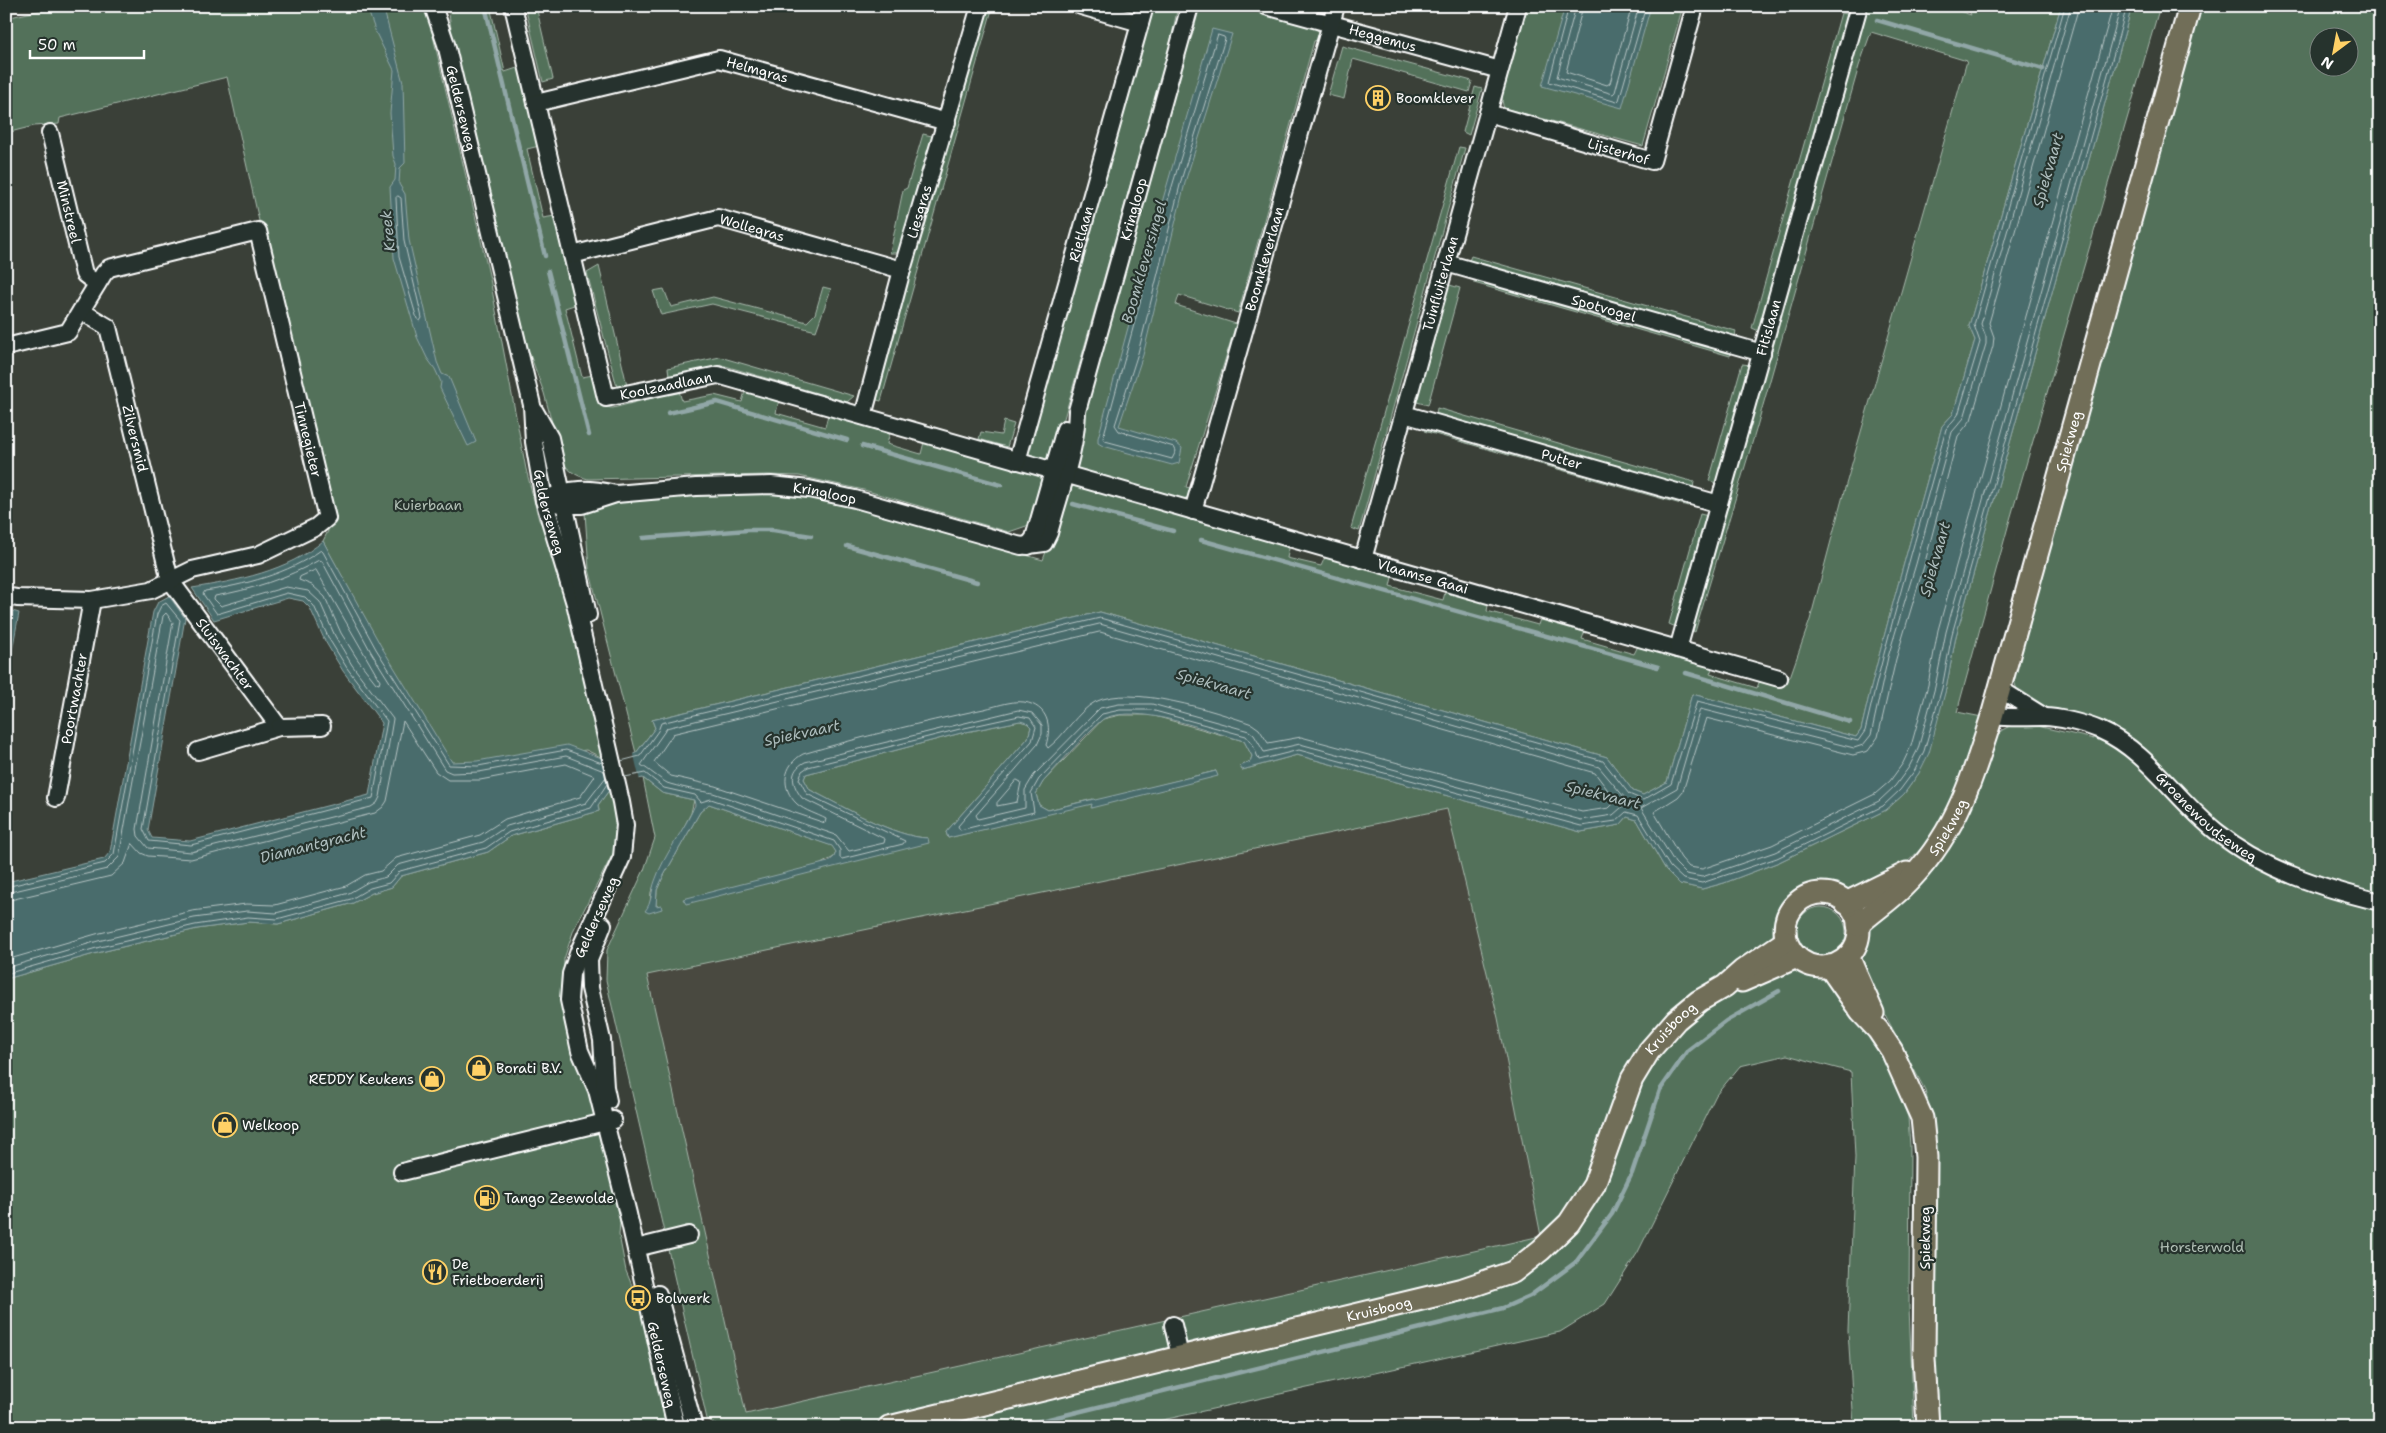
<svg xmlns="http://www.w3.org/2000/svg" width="2386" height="1433" viewBox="0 0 2386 1433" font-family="'Shantell Sans',sans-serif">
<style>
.built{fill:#484a40}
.green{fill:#52715a;stroke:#a8b8ac;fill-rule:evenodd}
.water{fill:#486c6c;stroke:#91a7a7}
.pier{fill:#3a4038}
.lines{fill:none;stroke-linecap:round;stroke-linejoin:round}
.shore{stroke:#b6c4c4;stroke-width:1}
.stream{stroke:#91a7a7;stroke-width:4.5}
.minor-casing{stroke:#fff;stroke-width:20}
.major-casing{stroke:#fff;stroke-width:25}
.minor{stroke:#26332d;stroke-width:16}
.major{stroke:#716e59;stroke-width:21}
.labels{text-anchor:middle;stroke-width:4.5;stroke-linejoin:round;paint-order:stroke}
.street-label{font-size:14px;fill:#fff;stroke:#26332d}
.poi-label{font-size:14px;fill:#fff;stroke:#26332d;text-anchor:start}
.park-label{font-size:14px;fill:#b1bfb5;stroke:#26332d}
.water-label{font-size:15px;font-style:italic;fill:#adbdbd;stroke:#26332d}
</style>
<rect width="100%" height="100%" fill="#3a4038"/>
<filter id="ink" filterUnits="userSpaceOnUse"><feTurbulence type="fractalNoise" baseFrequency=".02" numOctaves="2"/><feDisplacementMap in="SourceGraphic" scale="10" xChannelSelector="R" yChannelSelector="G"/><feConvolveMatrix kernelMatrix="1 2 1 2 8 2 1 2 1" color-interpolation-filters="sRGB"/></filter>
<g filter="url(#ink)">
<path class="built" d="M1447,809L1498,1018L1541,1236L746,1414L647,975Z"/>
<path class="green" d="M59,6H426L490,279L526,469L539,520L556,549L607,760L586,750L441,770L381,648L323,541L328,531L227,77L60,118L59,124L34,126L6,133V18Z
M448,6H490L505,72L520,67L539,146L527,149L543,218L555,216L577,304L565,308L582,377L593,375C596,388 596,408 613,408L679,391L682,401L714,395L742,402L745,391L779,400L776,413L825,427L828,415L890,432L887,444L921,454L924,442L1040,475L1044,486L1032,524L1009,532L864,490L799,476L768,475L588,479C577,476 570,472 563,463L544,393L528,349L452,36Z
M525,6H536L553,79L543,82Z
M984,6H993L881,401L873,399Z
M1150,6H1178L1169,49L1055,450L1046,460L1036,461L1028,453L1027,444Z
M1200,6H1236L1312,27L1320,32L1319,39L1314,41L1238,313L1179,295L1176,305L1236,324L1186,487L1194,489L1190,496L1181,500L1076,469L1074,464L1077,442L1182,55L1192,36Z
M1523,6H1683L1643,146L1504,108C1497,94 1513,54 1518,38L1515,36Z
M1864,6H1944L1971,15L1967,6H2061L1969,326L1975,340L1953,414L1942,426C1915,527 1884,628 1861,730L1856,737L1692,694L1667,782L1643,795L1633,791L1607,757L1100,612L652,720L655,728L636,753L589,569L585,513L598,507L640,499L737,492H778L845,503L1043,560L1070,486L1076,485L1290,544L1287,558L1321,566L1326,555L1393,573L1390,586L1443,600L1446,589L1489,600L1487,611L1538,625L1541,616L1586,628L1582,639L1634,654L1640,642L1714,663L1710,674L1757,688L1761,677L1782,683L1790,677L1810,620L1845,488L1967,61L1871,32L1859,66L1756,430L1695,632L1690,629Z
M2132,6H2160L2009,523L1957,712L1982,717L1950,810L1928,842L1900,869L1848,893L1819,887L1809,888L1795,898L1779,918L1777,940L1794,964L1825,973L1887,1063L1908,1117L1910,1146L1909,1307L1914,1427H1854L1848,1330L1855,1157L1851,1072L1787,1055L1740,1066L1716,1095L1638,1252L1605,1304L1560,1332L1131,1427H720L707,1419L606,980L607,950L644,870L655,838L643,778L662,793L694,800L691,813L651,892L650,905L656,906L657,890L663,877L700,812L709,804L833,846L836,852L834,857L819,865L928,838C893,837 843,806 810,790L804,779L806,774L961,733L1020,721L1027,723L1031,727L1028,738L946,832L948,838L1216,771L1095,801L1093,799L1048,810L1039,805L1036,794L1043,782L1103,719L1120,715H1151L1244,741L1252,756L1250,762L1240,766L1242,770L1297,755L1581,832L1620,825L1627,817L1637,820L1666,870L1680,884L1702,889L1724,883L1779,862L1886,810L1904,794L1919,773L1946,689L1956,636ZM1447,809L1498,1018L1541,1236L746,1414L647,975Z
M2199,6H2380V1427H1938L1933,1304L1935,1149L1933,1123L1925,1090L1856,960L1865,928L1938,861L1958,833L1974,802L1994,740L2002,730L2012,725L2024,723L2094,739L2098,725L2034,703L2017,690L2012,674ZM2318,38H2348V68H2318Z
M1841,13L1848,14L1759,331L1752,328Z
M1342,46L1472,81L1469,92L1353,59L1344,99L1328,95Z
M1475,87L1482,89L1469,135L1463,132Z
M923,134L936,137L901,253H890L903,190L907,188Z
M1459,147L1465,148L1359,531L1351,528Z
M1471,256L1736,331L1735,337L1468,263Z
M599,266L627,385L617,387L587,273Z
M1475,276L1732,348L1730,356L1474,283Z
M1446,284L1460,288L1428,405L1413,401Z
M823,287L831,289L816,331L712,304L661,315L653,291L664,289L671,307L713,297L807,322L815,314Z
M720,357L854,396L847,402L722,365L669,376L668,368Z
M1742,364L1751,365L1717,483L1709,481Z
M1437,408L1694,482L1693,488L1436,414Z
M1004,421L1014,424L1007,447L979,439L981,432L1001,435Z
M1426,426L1690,499L1688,506L1424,431Z
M1700,514L1708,516L1676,627L1669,624Z
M613,785L623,834L574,929L564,959L563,991L590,1088L620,1222L619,1235L626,1271L645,1317L671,1427H6V979L101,952L197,929L248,922L278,924L353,903L372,893L392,887L401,876L488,852L511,836L599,811L598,805Z
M1796 932a25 25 0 1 1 50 0a25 25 0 1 1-50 0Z"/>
<path class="water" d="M373,6H383L403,83L405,163L400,168L399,184L405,194L409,240L437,362L442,374L449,377L476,442L468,446L440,388L441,382L435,369L427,358L417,337L394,258L390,187L395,180L396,164L393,156L390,113L394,70L376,33L369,13Z
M1565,6H1651L1622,108L1542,86Z
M2061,6H2132L1956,636L1946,689L1929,753L1919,773L1904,794L1886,810L1779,862L1724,883L1702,889L1680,884L1666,870L1637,820L1627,817L1620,825L1581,832L1297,755L1242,770L1240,766L1250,762L1252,756L1244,741C1208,731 1141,704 1105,718C1096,722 1053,771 1043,782L1036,794L1039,805L1048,810L1094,799L1095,800L1216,771L1218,776L1091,808L1092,804L948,838L946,832L1028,738L1031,727L1027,723L1020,721L961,733L806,774L804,779L810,790C843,806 893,837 928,838L929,843L686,904L683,899L828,862L834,857L836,852L832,846L709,804L700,812L663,877L657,890L656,906L661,905L662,909L649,913L645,911C652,903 651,891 655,881C664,854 684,831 695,805L694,800L662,793L643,778L613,785L598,805L599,811L511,836L488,852L401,876L392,887L372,893L353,903L278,924L248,922L197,929L101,952L6,979V882L104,859L110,852L153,612L158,602L169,596L185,618L148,830L152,838L190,841L369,795L382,723L343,671L325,641L310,608L303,601L288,598L214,620L192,588C237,581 288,571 323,541L381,646L452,762L477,761L567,745L607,760L636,753L655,728L652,720L1100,612L1607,757L1633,791L1643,795L1667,782L1692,694L1856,737L1861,730C1884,628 1915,527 1942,426L1953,414L1975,340L1969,326Z
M1212,29L1232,34L1186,179L1143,355L1119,426L1176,443L1182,448L1179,463L1172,465L1103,446L1098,443V438L1163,199Z
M6,609L19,613L6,684Z"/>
<path class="pier" d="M633,751L640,781L614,787L607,757Z"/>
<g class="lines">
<path class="shore" d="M1569,6L1549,82L1617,102L1619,100L1646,6
M1576,6L1557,77L1613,94L1615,92L1639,6
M1583,6L1566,72L1607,85L1610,83L1632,6
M2071,6L1981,324L1986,337V344L1964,418L1952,432L1916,564L1888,657L1871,735L1863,745L1854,748L1700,709L1677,788L1641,808L1675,863L1686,874L1702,877L1775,852L1879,801L1895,786L1909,767L1918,749L1935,687L1946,632L2121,6
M2079,6L1989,323L1994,337L1993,346L1971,420L1958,436L1924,566L1896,659L1878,737L1868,751L1853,755L1706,718L1683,791L1678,797L1654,812L1681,858L1689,867L1702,869L1772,845L1875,794L1890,781L1903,763L1911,746L1928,685L1938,630L2113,6
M1218,35L1224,37L1225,39L1182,177L1138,353L1115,425L1119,431L1174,447L1176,451L1172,459L1105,441L1103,438L1168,200Z
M398,196L401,198L404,241L422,318L420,321L417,319L399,257L396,198Z
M316,570L380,681L379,684L376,683L358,660L341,633L325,597L312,585L299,580L300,577Z
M1100,624L1599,767L1630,804L1621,808L1613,815L1581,820L1300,744L1264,752L1254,735L1249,731L1152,704H1119L1100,708L1034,775L1025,790V808L978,819L976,815L1037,745L1042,734V725L1032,713L1018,710L805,762C788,771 792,785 802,798L885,839L884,843L849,851L836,835L713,793C704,792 675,786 667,783C660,779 648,769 641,765L667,728Z
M1100,632L1595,773L1616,801L1609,808L1582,812L1301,737L1268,743L1259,729L1252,724C1215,711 1131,684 1095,702C1078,711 1064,736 1048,748L1046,745C1052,726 1048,706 1024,702C1010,700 992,708 979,710C920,723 860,737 803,754C783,765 780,788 797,804C805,811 817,814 826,819L825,823L715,786L671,776L654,762L673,734Z
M621,761L640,756L658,731L661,723L1100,618L1603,761L1629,794L1643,800L1671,784L1697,701L1858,741L1865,731C1888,630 1919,530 1946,429L1958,415L1980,342L1974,325L2065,6
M625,777L645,773L664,788L695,795L701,802L711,799L834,841L840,850V858L842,859L903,844L905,841L807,794L799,779L802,771L808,767L960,729L1019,716L1030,718L1036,727L1032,741L958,826L960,830L1034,812L1031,793L1039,779L1102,714L1120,710H1151L1246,736L1253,745L1259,760L1299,750L1581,826L1616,821L1626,812L1638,815L1670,867L1683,879L1702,883L1777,858L1883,806L1900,790L1915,770L1924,751L1942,688L1952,634L2127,6
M1017,780L1021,782L1017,802L997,806V803Z
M6,887L105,863L114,854L157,614L161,606L166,603L180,620L143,829L149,841L191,845L373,798L387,721L347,668L329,639L314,606L305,597L287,593L217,614L203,594L205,591C244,585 288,574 321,550L323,552L376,649L449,765L478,766L566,750L602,763
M6,893L107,869L119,857L163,616L166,613L173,622L137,829L138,836L148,848L191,852L371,807L377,803L380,797L393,719L352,665L335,636L320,602L308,591L286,587L221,606L214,599L215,596C250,590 288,578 319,560L322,561L371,652L445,770L452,773L479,772L566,756L604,771
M6,901L111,876L125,863L132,843L141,853L148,856L191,859L375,813L383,807L387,801L403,721L436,772L448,780H480L566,764L595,776L580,797L505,819L480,835L396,858L381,871L365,875L346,886L275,905L246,904L192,911L96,934L6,960
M6,968L98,941L194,918L247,911L276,913L349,893L368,882L386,877L398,865L483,842L507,826L586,803L606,777
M6,974L100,947L195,925L248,917L277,919L351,899L370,888L389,883L400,871L486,848L509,832L591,808L607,784"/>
<path class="stream" d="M485,6L545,256
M1877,20L2043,69
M548,271L589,435
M668,413L717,402L847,440
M862,446L1001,485
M1073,504L1173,531
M643,538L748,530H773L811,536
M1201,540L1658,667
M847,546L977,582
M1686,673L1850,722
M1016,1427L1503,1308L1530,1296L1576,1262L1612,1214L1632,1173L1660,1090L1688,1050L1726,1021L1779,991"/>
<defs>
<g id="minor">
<path id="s1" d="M433,6L446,44L532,405L534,442L544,500L576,607L621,802L625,825L622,857L579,951L571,974L569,1000L580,1051L597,1090L628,1214L676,1427"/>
<path id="s2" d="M513,6L606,398L718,375L1779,678"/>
<path d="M1081,6L1140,23"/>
<path id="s3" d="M1266,6L1500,70"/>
<path id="s4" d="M536,103L719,59L947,122"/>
<path id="s5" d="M1488,113L1652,161L1695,6"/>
<path id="s6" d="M50,133L84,274L97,284"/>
<path id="s7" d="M572,255L718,218L902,270"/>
<path id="s8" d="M1446,263L1762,353"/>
<path id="s9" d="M81,311L108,327L170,580L279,727L198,751"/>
<path id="s10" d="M6,347L68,332L104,273L109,268L258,231L327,518L316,527L258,555L192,570L151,590L92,600L17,598L6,596"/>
<path d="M534,410L550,438L588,615"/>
<path id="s11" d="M1404,414L1719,504"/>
<path id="s12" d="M863,416L902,270L980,6"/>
<path id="s13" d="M1017,461L1145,6"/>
<path id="s14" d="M616,494C588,488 570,487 544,500L564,505H582L616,494L696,487L771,485L809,489L855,499L1021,546L1044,543L1049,533C1059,494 1076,452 1077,411L1190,6"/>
<path id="s15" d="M1193,511L1336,6"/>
<path d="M1028,546L1034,538L1065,429"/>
<path id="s16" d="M1363,559L1518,6"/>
<path id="s17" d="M1678,649L1859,6"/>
<path d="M2000,689L2043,716"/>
<path id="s18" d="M1992,716C2011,718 2023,717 2041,717C2056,716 2086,724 2100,730C2148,751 2177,801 2217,832C2264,870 2322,888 2380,902"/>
<path d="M279,727L322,726"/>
<path id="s19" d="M56,798L92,600"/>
<path d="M603,925L589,960L590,988L602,1040L605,1087L608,1101"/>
<path d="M402,1172L613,1120"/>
<path d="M636,1248L689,1235"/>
<path d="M658,1294L694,1427"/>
<path d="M1173,1325L1180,1356"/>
</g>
<g id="major">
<circle cx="1822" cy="930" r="37"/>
<path d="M1846,903L1907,873"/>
<path id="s20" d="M1858,925C1872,912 1889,901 1902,888C1955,836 1970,785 1992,716L2190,6"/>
<path d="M1848,956L1873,1013"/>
<path d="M1829,966L1861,1012L1878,1030L1892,1051L1922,1118L1926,1157L1924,1358L1928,1427"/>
<path d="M1742,981L1797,957"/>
<path id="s21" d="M889,1427L1463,1289L1513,1272L1541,1250L1569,1223L1594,1185L1632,1079L1649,1051L1676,1020L1699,1001L1725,986L1742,971L1786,941"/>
</g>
</defs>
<use href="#minor" class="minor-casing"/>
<use href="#major" class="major-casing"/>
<use href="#minor" class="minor"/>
<use href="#major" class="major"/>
</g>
</g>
<defs>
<symbol id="building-ring" viewBox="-11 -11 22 22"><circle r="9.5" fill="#26332d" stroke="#ffd166" stroke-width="1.5"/><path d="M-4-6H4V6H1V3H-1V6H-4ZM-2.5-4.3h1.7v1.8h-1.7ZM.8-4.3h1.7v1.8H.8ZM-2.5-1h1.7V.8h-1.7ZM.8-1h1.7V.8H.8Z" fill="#ffd166"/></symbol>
<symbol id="shop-ring" viewBox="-11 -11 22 22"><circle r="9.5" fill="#26332d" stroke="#ffd166" stroke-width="1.5"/><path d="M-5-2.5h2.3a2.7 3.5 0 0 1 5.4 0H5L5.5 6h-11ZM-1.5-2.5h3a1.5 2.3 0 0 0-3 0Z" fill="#ffd166"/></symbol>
<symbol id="fuel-ring" viewBox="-11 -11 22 22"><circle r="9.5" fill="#26332d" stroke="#ffd166" stroke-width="1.5"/><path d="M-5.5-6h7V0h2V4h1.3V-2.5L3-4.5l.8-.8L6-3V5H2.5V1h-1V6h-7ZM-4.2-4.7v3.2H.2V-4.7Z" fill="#ffd166"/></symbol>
<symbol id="restaurant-ring" viewBox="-11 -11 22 22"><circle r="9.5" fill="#26332d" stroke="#ffd166" stroke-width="1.5"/><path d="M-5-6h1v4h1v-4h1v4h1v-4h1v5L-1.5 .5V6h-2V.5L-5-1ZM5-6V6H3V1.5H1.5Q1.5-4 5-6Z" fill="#ffd166"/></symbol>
<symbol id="bus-ring" viewBox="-11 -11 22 22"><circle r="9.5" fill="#26332d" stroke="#ffd166" stroke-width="1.5"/><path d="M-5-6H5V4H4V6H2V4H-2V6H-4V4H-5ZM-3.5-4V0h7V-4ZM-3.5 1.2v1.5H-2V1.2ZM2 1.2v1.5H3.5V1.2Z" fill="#ffd166"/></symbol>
</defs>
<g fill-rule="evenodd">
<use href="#building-ring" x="1364" y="84" width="28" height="28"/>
<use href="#shop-ring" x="465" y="1054" width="28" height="28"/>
<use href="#shop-ring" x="418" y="1065" width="28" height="28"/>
<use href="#shop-ring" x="211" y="1111" width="28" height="28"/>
<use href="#fuel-ring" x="473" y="1184" width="28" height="28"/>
<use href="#restaurant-ring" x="421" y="1258" width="28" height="28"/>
<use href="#bus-ring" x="624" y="1284" width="28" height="28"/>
</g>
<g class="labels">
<g class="street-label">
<text dy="5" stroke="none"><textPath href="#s3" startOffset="121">Heggemus</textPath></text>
<text dy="5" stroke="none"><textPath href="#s4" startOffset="228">Helmgras</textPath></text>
<text dy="5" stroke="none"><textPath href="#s1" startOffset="106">Gelderseweg</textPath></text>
<text dy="5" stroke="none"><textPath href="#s5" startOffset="136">Lijsterhof</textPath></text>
<text dy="5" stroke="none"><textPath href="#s14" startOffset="931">Kringloop</textPath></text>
<text dy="5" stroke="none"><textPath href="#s12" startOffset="212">Liesgras</textPath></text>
<text dy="5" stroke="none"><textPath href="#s6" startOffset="81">Minstreel</textPath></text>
<text dy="5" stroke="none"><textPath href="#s7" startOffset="186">Wollegras</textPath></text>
<text dy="5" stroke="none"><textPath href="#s13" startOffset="236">Rietlaan</textPath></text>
<text dy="5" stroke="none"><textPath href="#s15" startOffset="262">Boomkleverlaan</textPath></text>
<text dy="5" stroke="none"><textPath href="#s16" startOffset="286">Tuinfluiterlaan</textPath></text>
<text dy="5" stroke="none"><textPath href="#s8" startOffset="164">Spotvogel</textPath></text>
<text dy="5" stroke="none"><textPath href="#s17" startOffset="334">Fitislaan</textPath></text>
<text dy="5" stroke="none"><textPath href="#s2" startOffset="464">Koolzaadlaan</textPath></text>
<text dy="5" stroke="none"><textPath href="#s9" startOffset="146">Zilversmid</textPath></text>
<text dy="5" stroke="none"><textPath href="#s10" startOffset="508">Tinnegieter</textPath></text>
<text dy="5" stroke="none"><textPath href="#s20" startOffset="539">Spiekweg</textPath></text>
<text dy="5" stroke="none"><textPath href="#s11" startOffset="164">Putter</textPath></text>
<text dy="5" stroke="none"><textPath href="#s14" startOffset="358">Kringloop</textPath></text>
<text dy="5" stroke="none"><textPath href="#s1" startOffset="520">Gelderseweg</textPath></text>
<text dy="5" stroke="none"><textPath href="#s2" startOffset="1250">Vlaamse Gaai</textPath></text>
<text dy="5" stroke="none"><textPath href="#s9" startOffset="384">Sluiswachter</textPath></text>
<text dy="5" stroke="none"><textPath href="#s19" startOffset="101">Poortwachter</textPath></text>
<text dy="5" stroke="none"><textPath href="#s18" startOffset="248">Groenewoudseweg</textPath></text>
<text dy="5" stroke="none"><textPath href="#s20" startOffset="134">Spiekweg</textPath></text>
<text transform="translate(596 917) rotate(-66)" y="5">Gelderseweg</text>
<text dy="5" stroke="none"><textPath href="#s21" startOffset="940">Kruisboog</textPath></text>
<text transform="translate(1925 1238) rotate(-90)" y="5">Spiekweg</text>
<text dy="5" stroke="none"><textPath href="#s21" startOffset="504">Kruisboog</textPath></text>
<text dy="5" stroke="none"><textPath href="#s1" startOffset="1405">Gelderseweg</textPath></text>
</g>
<g class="poi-label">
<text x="1396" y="103">Boomklever</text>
<text x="496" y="1073">Borati B.V.</text>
<text x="414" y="1084" text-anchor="end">REDDY Keukens</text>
<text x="242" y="1130">Welkoop</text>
<text x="504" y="1203">Tango Zeewolde</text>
<text x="452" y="1269">De<tspan x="452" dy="16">Frietboerderij</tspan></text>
<text x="656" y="1303">Bolwerk</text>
</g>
<g class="park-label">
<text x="428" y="510">Kuierbaan</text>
<text x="2202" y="1252">Horsterwold</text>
</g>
<g class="water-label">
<text transform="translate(2048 170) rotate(-74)" y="5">Spiekvaart</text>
<text transform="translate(388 231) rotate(-96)" y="5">Kreek</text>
<text transform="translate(1144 262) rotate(-74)" y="5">Boomkleversingel</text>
<text transform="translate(1935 559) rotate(-74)" y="5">Spiekvaart</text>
<text transform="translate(1214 684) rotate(16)" y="5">Spiekvaart</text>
<text transform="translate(802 733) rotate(-12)" y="5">Spiekvaart</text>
<text transform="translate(1603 795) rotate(14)" y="5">Spiekvaart</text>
<text transform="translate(313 845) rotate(-14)" y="5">Diamantgracht</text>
</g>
</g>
<rect width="2386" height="1433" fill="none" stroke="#26332d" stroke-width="25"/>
<rect x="12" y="12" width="2361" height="1408" fill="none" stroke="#fff" stroke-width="2" filter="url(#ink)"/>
<g transform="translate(2334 52) rotate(212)"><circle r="24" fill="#26332d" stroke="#7d8581"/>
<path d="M0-4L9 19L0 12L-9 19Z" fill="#ffd166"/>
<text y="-8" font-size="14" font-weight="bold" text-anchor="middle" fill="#ffffff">N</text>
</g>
<path d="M30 50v8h114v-8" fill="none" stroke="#ffffff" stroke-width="2.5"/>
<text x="38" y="50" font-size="15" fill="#ffffff" stroke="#26332d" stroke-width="4" paint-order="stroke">50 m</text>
</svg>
